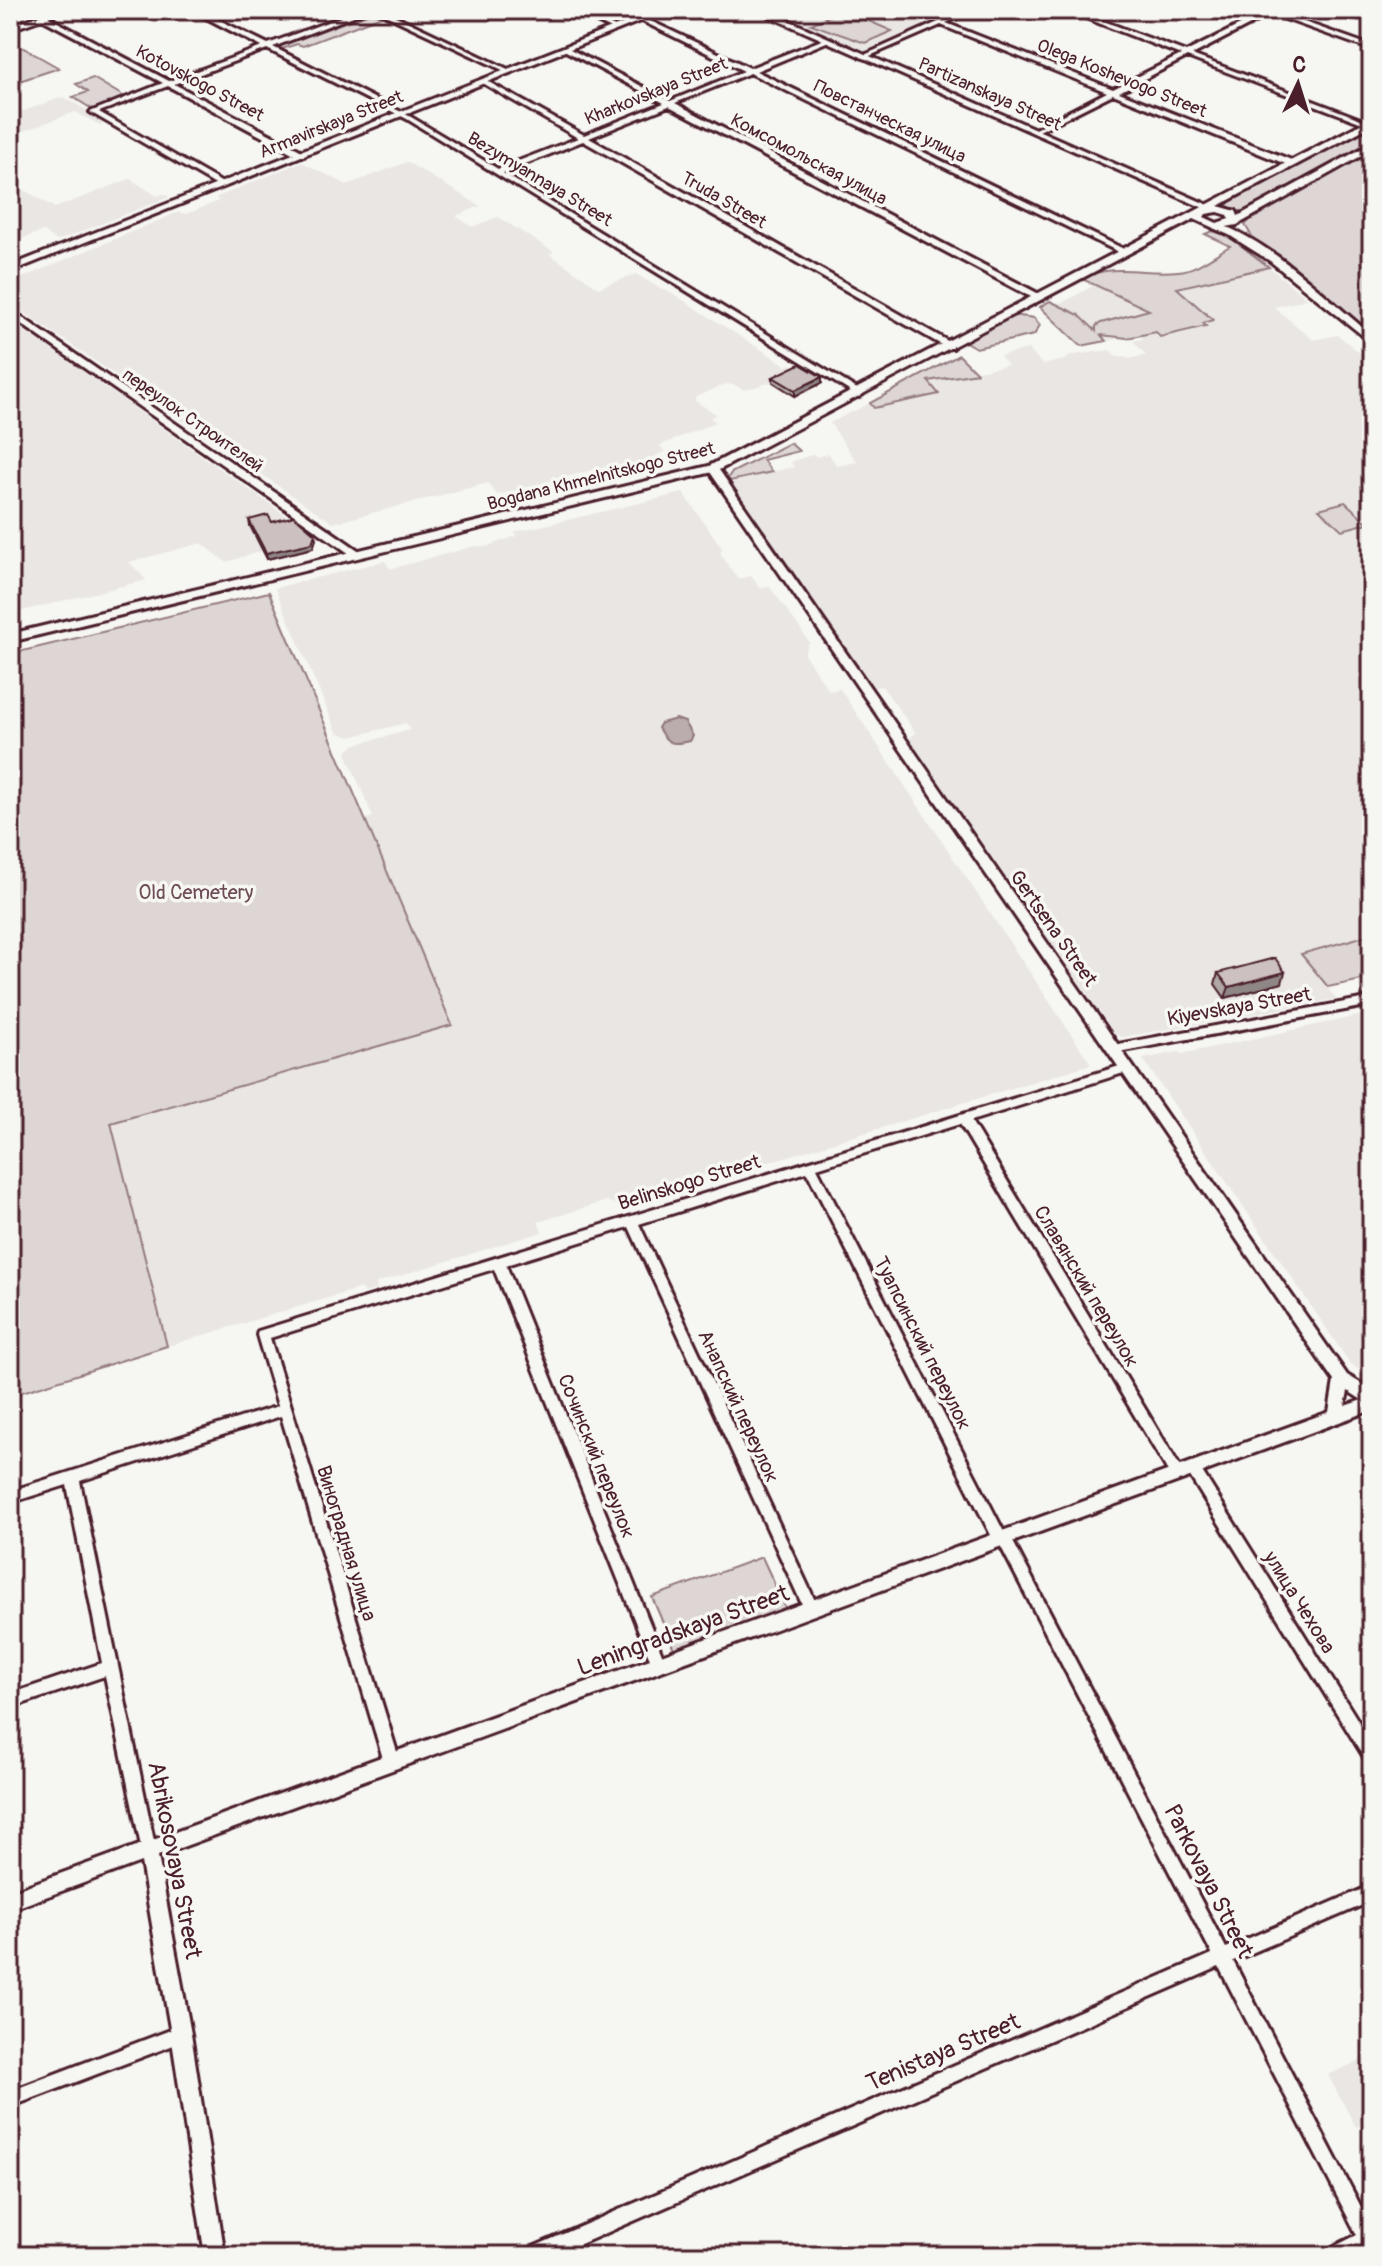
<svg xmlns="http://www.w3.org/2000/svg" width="1382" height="2266" viewBox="0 0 1382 2266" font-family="Pangolin,sans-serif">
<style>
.built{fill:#e9e6e3}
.green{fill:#ddd6d5;stroke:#947a80;stroke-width:2}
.water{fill:#bbadae;stroke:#8e747a;stroke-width:2}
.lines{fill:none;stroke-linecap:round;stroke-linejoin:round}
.minor-casing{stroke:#4a1f2b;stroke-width:6}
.tertiary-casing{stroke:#4a1f2b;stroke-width:6}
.secondary-casing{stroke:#4a1f2b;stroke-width:6}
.minor{fill:#f6f6f2;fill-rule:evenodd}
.tertiary{fill:#f6f6f2;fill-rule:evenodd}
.secondary{fill:#f6f6f2;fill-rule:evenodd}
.wall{fill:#afa6a5;stroke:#4a1f2b;stroke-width:2}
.shaded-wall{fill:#8f8786;stroke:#4a1f2b;stroke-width:2}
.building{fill:#ccc1c0;stroke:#4a1f2b;stroke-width:2}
.labels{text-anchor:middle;stroke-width:7;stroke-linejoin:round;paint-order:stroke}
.far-street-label{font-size:18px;fill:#4a1f2b;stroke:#f6f6f2}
.park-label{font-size:20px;fill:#6f4d56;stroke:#f6f6f2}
.street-label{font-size:20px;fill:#4a1f2b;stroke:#f6f6f2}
.near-street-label{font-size:24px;fill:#4a1f2b;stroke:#f6f6f2}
</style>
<rect width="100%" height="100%" fill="#f6f6f2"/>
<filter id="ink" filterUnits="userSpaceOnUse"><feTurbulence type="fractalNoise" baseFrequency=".0125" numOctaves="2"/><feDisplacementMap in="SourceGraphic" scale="16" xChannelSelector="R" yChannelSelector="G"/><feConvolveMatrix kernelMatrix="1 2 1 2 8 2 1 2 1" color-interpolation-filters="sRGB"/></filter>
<g filter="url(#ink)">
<path class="built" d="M768,10H958L862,52Z
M63,97L108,122L100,125L75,112L10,136V116Z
M301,162L347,185L407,162L480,206L456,216L472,227L498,217L554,252L549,254L599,288L636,274L662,290L670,292L787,366L791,364L822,383L795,396L772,382L744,390L735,385L726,384L695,397V401L716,414L710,418L716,422L659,446L665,451L652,458L663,467L621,477L612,465L497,495L488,483L333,523L10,303V283L179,212L186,214L219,201L215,198Z
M130,179L157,196L164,194L169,197L57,241L43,231L10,243V182L55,208Z
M1269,267L1307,299L1274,307L1313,340L1338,335L1372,363V934L1302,954L1336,999L1123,1037L1116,1035L909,738L916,733L882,686L873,687L730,481L794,467L791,462L814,454L816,457L829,454L837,466L857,462L830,423L870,403L875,408L938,394L927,381L1008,365L1000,356L1028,349L1043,365L1068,359L1067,356L1110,350L1117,357L1125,356L1129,359L1146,355L1133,341L1143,339L1141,335L1212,320L1176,288Z
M1095,285L1114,292L1151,310L1101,323L1110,338L1118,339L1106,341L1079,315L1050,301L1062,303Z
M10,320L295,522L316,539L314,546L267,559L262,551L226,562L202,543L129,562L146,580L10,614Z
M683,493L722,548L720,553L738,579L751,576L760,588L769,586L794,620L809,642L804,654L829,691L840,689L1091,1064L621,1207L607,1201L541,1221L538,1222L542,1232L376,1283L377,1289L364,1293L361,1288L167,1346L111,1123L452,1025L365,819L373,817L346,753L354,745L410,730L406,723L350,737L337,732L275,588L385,561L390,569L475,546L485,547L517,536L515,532Z
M1372,1013V1377L1370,1378L1350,1363L1143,1059L1178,1052L1182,1054Z
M1372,2055V2120L1356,2127L1328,2075Z"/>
<path class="green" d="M843,10L892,31L865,43L811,24Z
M372,12L382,16L303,46L297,44L282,49L278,47Z
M22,47L59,68L10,84V51Z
M93,78L128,99L95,111L73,97L88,92L76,84Z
M1372,126V142L1247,211H1236L1227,206L1231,200Z
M1372,153V334L1254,240L1245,225L1253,217L1362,156Z
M1212,231L1227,235L1269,267L1177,288L1213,320L1203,323L1206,326L1160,337L1156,332L1127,338L1101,335L1106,341L1081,346L1040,307L1050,301L1079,315L1096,331V326L1101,323L1149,310L1082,279C1113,262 1145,275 1178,271C1196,270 1214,255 1230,246L1205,234Z
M1012,315L1034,318L1040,325L1034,335L976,348L964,341Z
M959,355L977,373L928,381L939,394L874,408L870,403Z
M790,443L799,451L763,460L772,472L730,481L728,478L731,473Z
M1345,502L1368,523L1342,530L1319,509Z
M269,592L452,1025L111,1123L167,1346L10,1396V654Z
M1372,934V978L1328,987L1301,954Z
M762,1557L786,1609L674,1649L652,1597Z"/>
<path class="water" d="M676,719L685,722L693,736L690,741C672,745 668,745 658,728L661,723Z"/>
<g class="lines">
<defs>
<path id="minor" d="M55,10H64L48,17L169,81L262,47L191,10H199L268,44L360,10H369L273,47L411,117L498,169L578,138L481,82V80H485L584,135L664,103L564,50V48H568L670,101L744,71L640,20V18H644L750,68L827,38L830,40L829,41L756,71L1128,251L1121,253L750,73L675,103L1041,295V299H1035L669,106L589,138L953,344V348H947L583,141L503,173L862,392L863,394L859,397L407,119L267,49L174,84L304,152V156H298L168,86L99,112L226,185L219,187L90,112L163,83L42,19L10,30V26Z
M375,10H383L512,71L507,72Z
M571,10H579L619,29L614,30Z
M965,10H973L946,23L1113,89L1181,55L1065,10H1074L1186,52L1266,12L1265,10H1278L1276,12L1372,46V50L1271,14L1192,55L1371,123L1365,124L1187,57L1119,92L1294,161V165H1288L1113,94L1035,133L1033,132V130L1107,92L941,25L865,58L860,57Z
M1372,997V1005L1113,1053L1107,1049L1113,1045Z
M1126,1064L1130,1065L1132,1068L1130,1071L971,1121L1182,1470L1184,1474L1182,1478L1177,1480L1172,1478L960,1124L817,1168L1004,1532L1009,1534L1226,1948L1372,1885V1901L1233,1961L1372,2228V2255L1365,2250L1352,2256H1324L1327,2250L1357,2235L1219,1967L553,2256H523L526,2250L1212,1954L1000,1545L995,1543L807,1172L639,1224L816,1603L818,1608L816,1613L811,1615L806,1613L629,1227L506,1265L666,1664L664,1669L659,1671L654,1669L494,1269L270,1338L400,1762L397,1767L392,1769L387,1767L384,1762L281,1416L80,1481L156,1851L153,1856L148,1859L143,1856L105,1676L10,1708V1694L102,1663L67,1485L10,1503V1491L278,1406L257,1335L258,1331Z
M1193,1463L1198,1465L1372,1743V1764L1367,1762L1188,1473L1186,1469L1188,1465Z
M181,2026L187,2028L189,2034L187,2040L10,2107V2091Z"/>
<path id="tertiary" d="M657,10H668L10,272V266Z
M755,10H765L1213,207L1206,209Z
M1216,223C1273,242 1326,298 1372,335V343L1270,261L1229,235L1213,228V224Z
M10,309L361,552V556H353L10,316Z
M713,466L717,467L1347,1375L1372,1390V1410L158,1856L191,2034L225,2256H205L171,2034L141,1862L10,1910V1892L1329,1412L1334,1381L708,469ZM1348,1391L1362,1400L1345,1406Z"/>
<path id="secondary" d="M1372,118V125L1218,206L1236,211L1238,216L1372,143V150L1237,225L1216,229L1194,219L717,471L10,642V634L709,466ZM1218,212L1228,215L1229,219L1217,223L1204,217L1206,214Z"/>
</defs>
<use href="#minor" class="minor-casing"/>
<use href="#tertiary" class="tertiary-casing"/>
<use href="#secondary" class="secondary-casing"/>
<use href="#minor" class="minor"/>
<use href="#tertiary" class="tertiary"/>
<use href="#secondary" class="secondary"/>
</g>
<path class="wall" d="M773,377H822V383L795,396L773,382Z
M249,520L316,539L313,548L267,559L250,526Z
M1218,973L1282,983L1225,998L1215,984Z"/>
<path class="shaded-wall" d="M822,377V383L795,396V390Z
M315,534L316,539L313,548L267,559L266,553Z
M1285,972L1282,983L1225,998L1229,987Z"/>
<path class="building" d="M800,364L822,377L795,390L773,377Z
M268,515L272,522L294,516L315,534L312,543L266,553L249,520Z
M1275,958L1285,972L1229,987L1218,973Z"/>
</g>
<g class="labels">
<g class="far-street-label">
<text transform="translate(1122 78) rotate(22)" y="6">Olega Koshevogo Street</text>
<text transform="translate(200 83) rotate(28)" y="6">Kotovskogo Street</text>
<text transform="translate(656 91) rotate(-22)" y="6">Kharkovskaya Street</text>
<text transform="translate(990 94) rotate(24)" y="6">Partizanskaya Street</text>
<text transform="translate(890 121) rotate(26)" y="6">Повстанческая улица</text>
<text transform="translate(331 124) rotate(-22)" y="6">Armavirskaya Street</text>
<text transform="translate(809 159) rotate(28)" y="6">Комсомольская улица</text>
<text transform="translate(540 179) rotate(31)" y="6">Bezymyannaya Street</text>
<text transform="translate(724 200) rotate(30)" y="6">Truda Street</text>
<text transform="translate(193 420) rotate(35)" y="6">переулок Строителей</text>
<text transform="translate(601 476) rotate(-14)" y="6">Bogdana Khmelnitskogo Street</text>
</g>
<g class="park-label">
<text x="196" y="899">Old Cemetery</text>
</g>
<g class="street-label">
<text transform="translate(1054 928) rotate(55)" y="7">Gertsena Street</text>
<text transform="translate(1239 1006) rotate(-10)" y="7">Kiyevskaya Street</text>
<text transform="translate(689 1182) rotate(-17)" y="7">Belinskogo Street</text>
<text transform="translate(1087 1286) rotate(59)" y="7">Славянский переулок</text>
<text transform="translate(923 1343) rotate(63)" y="7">Туапсинский переулок</text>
<text transform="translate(739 1406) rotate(65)" y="7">Анапский переулок</text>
<text transform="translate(597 1456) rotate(68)" y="7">Сочинский переулок</text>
<text transform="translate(347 1543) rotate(73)" y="7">Виноградная улица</text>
<text transform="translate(1300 1602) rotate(58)" y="7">улица Чехова</text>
</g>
<g class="near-street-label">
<text transform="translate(683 1630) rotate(-20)" y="8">Leningradskaya Street</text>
<text transform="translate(175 1860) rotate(79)" y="8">Abrikosovaya Street</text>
<text transform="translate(1209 1881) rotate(63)" y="8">Parkovaya Street</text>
<text transform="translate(943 2052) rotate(-23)" y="8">Tenistaya Street</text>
</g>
</g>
<rect width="1382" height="2266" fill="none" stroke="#f6f6f2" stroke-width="40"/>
<rect x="20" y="20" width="1342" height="2226" fill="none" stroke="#4a1f2b" stroke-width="3" filter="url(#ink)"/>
<g transform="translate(1298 84) rotate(4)" stroke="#f6f6f2" stroke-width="6" paint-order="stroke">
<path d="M0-6L14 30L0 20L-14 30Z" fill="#4a1f2b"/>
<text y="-12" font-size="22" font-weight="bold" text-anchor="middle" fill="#4a1f2b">С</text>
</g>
</svg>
